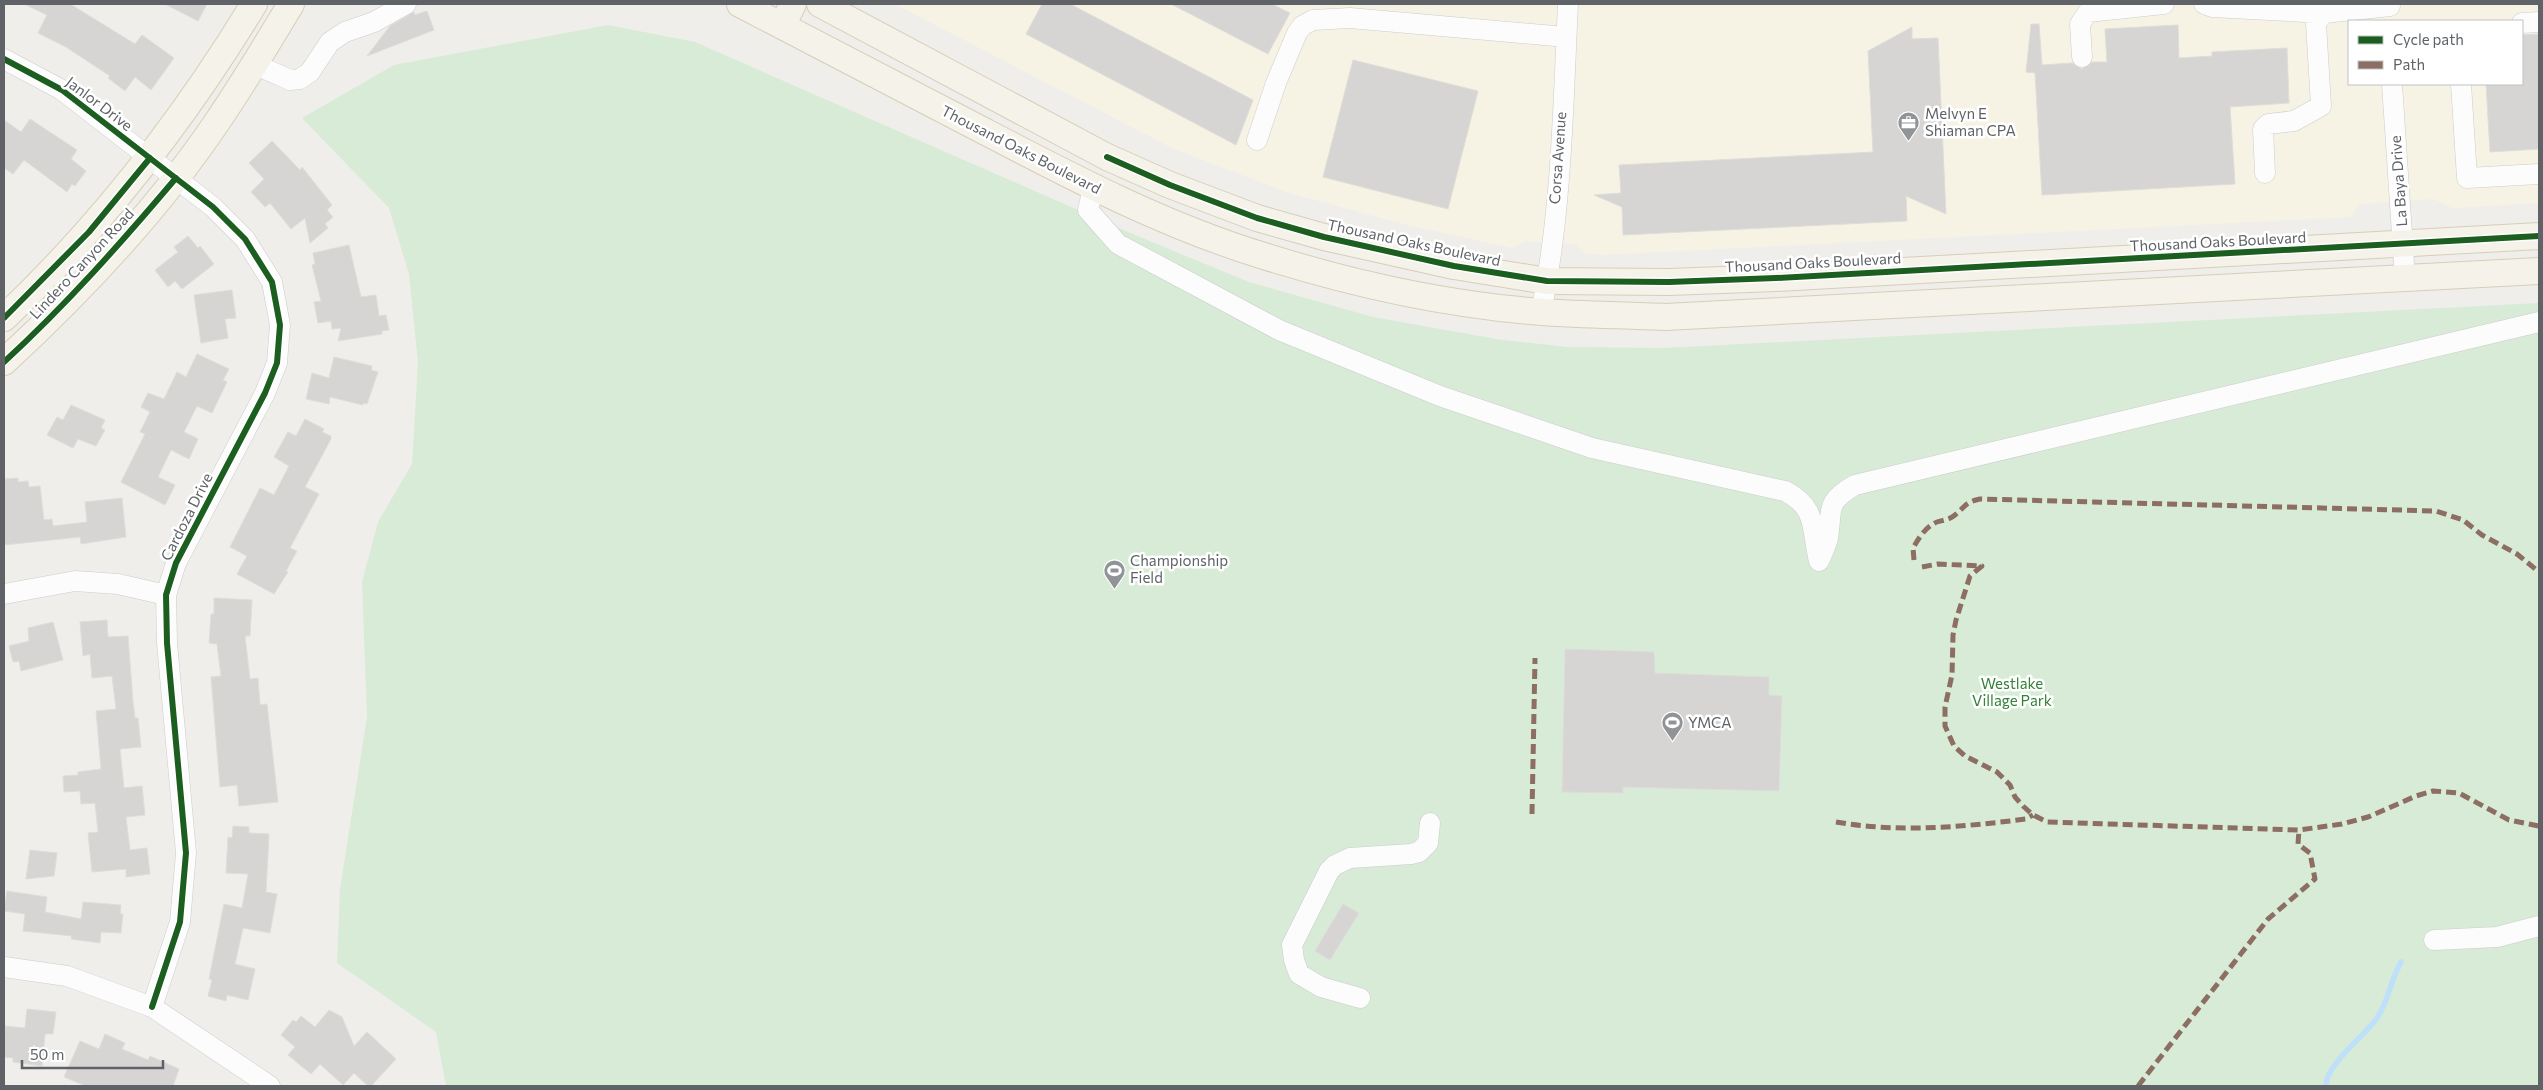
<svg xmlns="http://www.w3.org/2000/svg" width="2543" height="1090" viewBox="0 0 2543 1090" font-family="Commissioner,sans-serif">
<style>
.commercial{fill:#f7f3e4;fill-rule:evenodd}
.green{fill:#d8ebd6}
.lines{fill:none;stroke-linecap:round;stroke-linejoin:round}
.stream{stroke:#bfe0f9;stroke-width:5.5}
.building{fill:#d6d5d3;stroke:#deddd9}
.minor-casing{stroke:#cbcccc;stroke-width:21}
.major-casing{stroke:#d7ceb8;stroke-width:28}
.minor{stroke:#fdfcfc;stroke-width:20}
.major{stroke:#f4f2e9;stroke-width:26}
.quiet{stroke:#8d6e63;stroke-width:5;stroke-dasharray:10 5;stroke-linecap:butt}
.cycleway-casing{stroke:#fff;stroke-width:9}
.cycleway{stroke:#1b5e20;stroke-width:6}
.labels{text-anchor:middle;stroke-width:5;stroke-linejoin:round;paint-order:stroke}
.street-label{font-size:15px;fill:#5f6368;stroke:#fff}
.poi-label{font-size:15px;fill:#5f6368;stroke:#fff;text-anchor:start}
.park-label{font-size:15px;fill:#348238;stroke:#fff}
</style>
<rect width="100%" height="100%" fill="#efeeea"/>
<path class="commercial" d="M895,4H2539V203L2452,208L2434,199L2359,204L2351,217L1601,255L1585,253L1575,244L1524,241L1513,248L1408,225L1289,193L1172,148ZM2349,21H2522V84H2349Z"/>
<path class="green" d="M608,25L695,42L1135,235L1249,282L1373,317L1502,340L1568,347L1664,348L2539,303V1086H446L436,1032L337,963L340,889L367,717L362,582L378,522L412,464L418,363L409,274L389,208L302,118L394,65Z"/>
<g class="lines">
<path class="stream" d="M2326,1086C2325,1067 2362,1037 2374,1022C2388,1005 2390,981 2401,962"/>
</g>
<path class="building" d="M24,4H70L135,44L142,35L174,58L151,90L135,77L125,91L108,78L110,76L66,47L38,33L47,15Z
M165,4H207L198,21Z
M1042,4H1070L1253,100L1236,145L1026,34Z
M1171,4H1272L1290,13L1268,54Z
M427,11L434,30L367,56L390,26L414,12L415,15Z
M2031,24H2039L2042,65L2072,63L2082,69L2092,62H2107L2105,29L2178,25L2179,58L2212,56V52L2287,48L2289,103L2230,107L2235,184L2042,195L2035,73L2026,72Z
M1912,27V39L1938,38L1946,214L1906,196L1907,221L1623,235L1622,207L1594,195L1621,193L1619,165L1873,152L1868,51Z
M2539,34V149L2490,152L2486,84H2522V35Z
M1353,60L1478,91L1448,209L1323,177Z
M30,119L77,150L71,159L86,171L75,186L72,184L67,192L24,160L13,174L4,168V120L21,132Z
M272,141L300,170L302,167L332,205L327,210L333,217L325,224L328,228L310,243L305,218L291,229L270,203L265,207L251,192L264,179L249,163Z
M188,236L198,248L200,246L214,264L182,289L175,281L168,287L155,270L178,252L174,247Z
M349,245L361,297L376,295L379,316L386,315L389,330L382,331V334L338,341L341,328L332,329L331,321L318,323L314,302L321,301L312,265L315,264L313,253Z
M232,290L236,318L225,319L228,338L201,343L194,295Z
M197,354L229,369L223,380L227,382L212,413L197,406L184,432L198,439L189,459L171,450L158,477L175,485L165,505L121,482L145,434L140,432L150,412L141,407L148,393L164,399L177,372L186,377Z
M334,357L372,366L371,370L378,372L367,404L363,403V405L330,397L329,404L306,399L312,373L329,378Z
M71,405L105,420L101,428L105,430L96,446L78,439L73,448L47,435L57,417L63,420Z
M305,419L324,429L322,432L331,436V439L305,487L319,494L290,548L297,551L286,571L288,572L274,594L237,574L247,556L230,547L260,488L274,495L289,466L274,457L288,432L296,436Z
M18,478V482L28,481L29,487L40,486L44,520L52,519L53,526L87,522L85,502L122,498L126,537L81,544L80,537L4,545V479Z
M214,598L252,600L250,636H245L250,679L258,678L260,705L267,704L278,802L239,806L237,785L220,787L211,677L221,676L217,644L209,643L211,614H214Z
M107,620L108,637L128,636L133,702L135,718H138L141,747L120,749L124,788L142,786L145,815L126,817L130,850L147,848L150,874L126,877V869L92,872L88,833L98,832L95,803L81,804L80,791L64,792L63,776L78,775V772L101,769L96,711L116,709L112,676L92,678L90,654L83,656L80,622Z
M53,622L63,660L21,671L19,661L13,662L9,646L29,641L28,628Z
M1565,649L1654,652L1655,673L1769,677V695L1782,696L1779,791L1623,787V793L1562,792Z
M233,826L249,827V833L269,834L266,892L277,894L270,933L243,928L235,964L255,969L248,1000L227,995L226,1001L208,996L212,980L209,979L224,904L242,908L248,874L226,873L228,837L232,838Z
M30,850L57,853L54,876L26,879Z
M7,891L47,897L45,912L81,919L83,902L121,905L120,914H123L121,933L101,932L100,943L71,939L72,936L23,931L25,914L4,911Z
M1343,904L1359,913L1330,960L1315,951Z
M27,1009L56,1012L53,1034H45L42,1066L13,1062V1058L4,1057L5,1026L25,1028Z
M329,1010L342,1017L354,1046L367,1032L396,1059L371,1086H368L354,1073L343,1085L320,1064L311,1074L288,1055L295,1047L281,1035L293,1020L296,1022L301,1016L315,1027Z
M105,1034L125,1043L122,1049L148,1060L150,1056L179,1069L173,1086H86L64,1077L80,1041L99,1049Z"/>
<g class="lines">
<defs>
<path id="minor" d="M2204,4L2212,7L2324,13
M2522,23L2539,22
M2082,57L2080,24L2088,12L2164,4
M4,59L62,90L213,207L245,239L272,282L280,325L277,363L265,393L176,563L166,595L167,643L186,853L180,922L152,1007
M254,64L290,80L300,79L310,72L330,42L345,32L374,22L406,4
M2392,84L2405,279
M2461,84L2467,178L2539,174
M1257,140L1276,83L1297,33L1302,26L1313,20L1350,18L1566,37
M2265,173L2263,129L2268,124L2294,121L2321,106L2316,23L2324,13L2390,6
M1093,188L1088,210L1118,244L1279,330L1440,396L1592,448L1785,491C1818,508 1811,528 1819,561
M1541,312C1562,211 1563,106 1568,4
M1819,561C1822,554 1826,546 1828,538C1833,509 1824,503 1855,485L2539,322
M4,594L75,581L118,584L166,595
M2434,940L2497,937L2539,926
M4,967L67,976L152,1007L270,1086
M1360,998L1321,987L1299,974L1294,960L1292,945L1329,871L1335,865L1350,858L1411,854L1419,852L1428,843L1430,823"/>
<path id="major" d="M740,4C820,46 901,88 982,130C1074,178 1165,226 1264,256C1353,284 1448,305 1542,312C1583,315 1625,315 1666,317L2539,271
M820,4L1107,157L1170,185L1257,218L1324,237L1454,266L1547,281L1669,282L1776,278L2539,236
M782,26L793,4
M4,318C103,224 183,121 254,4
M4,362C82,290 157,211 217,122C243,84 267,44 291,4"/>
</defs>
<use href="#minor" class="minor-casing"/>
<use href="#major" class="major-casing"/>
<use href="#minor" class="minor"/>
<use href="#major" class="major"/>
<path class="quiet" d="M1914,560L1913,548C1919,538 1925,527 1937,522C1943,520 1949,520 1955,515C1966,506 1965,502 1980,499L2436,511L2463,520L2482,535L2517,554L2539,572
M1922,567L1938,564L1982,566L1970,576L1956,620L1953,635L1952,675L1945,707V726L1954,746L1965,756L1997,772L2010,785L2015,797L2023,806L2033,815L2047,822L2299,830L2342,824L2368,817L2416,796L2433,791L2459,793L2509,820L2539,826
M1532,814L1535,658
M1836,822C1899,833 1963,827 2026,819L2033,815
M2138,1086L2268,919L2315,879L2310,853L2298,844L2299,830"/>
<defs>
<path id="cycleway" d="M4,59L62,90L213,207L245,239L272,282L280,325L277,363L265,393L176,563L166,595L167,643L186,853L180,922L152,1007
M1107,157L1170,185L1257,218L1324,237L1454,266L1547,281L1669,282L1776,278L2539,236
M4,318L89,232L150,158
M4,362C66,305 121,243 176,178"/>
</defs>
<use href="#cycleway" class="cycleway-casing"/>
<use href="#cycleway" class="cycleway"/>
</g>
<defs>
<symbol id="office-pin" viewBox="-11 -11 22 30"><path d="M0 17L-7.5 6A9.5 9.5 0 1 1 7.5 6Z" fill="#919496" stroke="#fff"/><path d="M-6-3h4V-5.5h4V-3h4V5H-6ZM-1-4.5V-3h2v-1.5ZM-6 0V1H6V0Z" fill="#fff"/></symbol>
<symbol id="stadium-pin" viewBox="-11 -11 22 30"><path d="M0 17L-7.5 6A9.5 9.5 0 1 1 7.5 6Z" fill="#919496" stroke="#fff"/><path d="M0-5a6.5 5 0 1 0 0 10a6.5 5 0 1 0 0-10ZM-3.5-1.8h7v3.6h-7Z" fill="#fff"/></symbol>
</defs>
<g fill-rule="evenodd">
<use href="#office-pin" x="1896" y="110" width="25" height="34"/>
<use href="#stadium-pin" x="1102" y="558" width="25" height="34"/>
<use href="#stadium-pin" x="1660" y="710" width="25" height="34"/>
</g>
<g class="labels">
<g class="street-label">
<text transform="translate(99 104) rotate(37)" y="5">Janlor Drive</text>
<text transform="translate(1021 150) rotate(27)" y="5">Thousand Oaks Boulevard</text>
<text transform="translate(1558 158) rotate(-86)" y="5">Corsa Avenue</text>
<text transform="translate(2399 181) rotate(-94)" y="5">La Baya Drive</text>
<text transform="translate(2218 242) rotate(-3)" y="5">Thousand Oaks Boulevard</text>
<text transform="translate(1414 243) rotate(12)" y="5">Thousand Oaks Boulevard</text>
<text transform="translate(1813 263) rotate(-3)" y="5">Thousand Oaks Boulevard</text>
<text transform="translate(82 264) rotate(-47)" y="5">Lindero Canyon Road</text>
<text transform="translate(187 517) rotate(-63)" y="5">Cardoza Drive</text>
</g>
<g class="poi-label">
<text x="1925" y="119">Melvyn E<tspan x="1925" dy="17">Shiaman CPA</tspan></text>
<text x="1130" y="566">Championship<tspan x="1130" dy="17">Field</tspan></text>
<text x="1688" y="728">YMCA</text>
</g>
<g class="park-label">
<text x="2012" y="689">Westlake<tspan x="2012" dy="17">Village Park</tspan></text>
</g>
</g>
<rect width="2543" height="1090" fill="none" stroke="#5f6368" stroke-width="10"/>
<rect x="2348" y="20" width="175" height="65" fill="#ffffff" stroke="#bfc1c3"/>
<rect x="2358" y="36" width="25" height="8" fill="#1b5e20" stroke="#bfc1c3"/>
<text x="2393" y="45" font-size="15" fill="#5f6368">Cycle path</text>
<rect x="2358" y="61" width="25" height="8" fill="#8d6e63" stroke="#bfc1c3"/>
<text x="2393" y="70" font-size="15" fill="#5f6368">Path</text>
<path d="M22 1060v8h141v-8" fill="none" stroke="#5f6368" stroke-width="2.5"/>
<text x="30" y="1060" font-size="15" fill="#5f6368" stroke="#ffffff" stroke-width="4" paint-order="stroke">50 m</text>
</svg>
